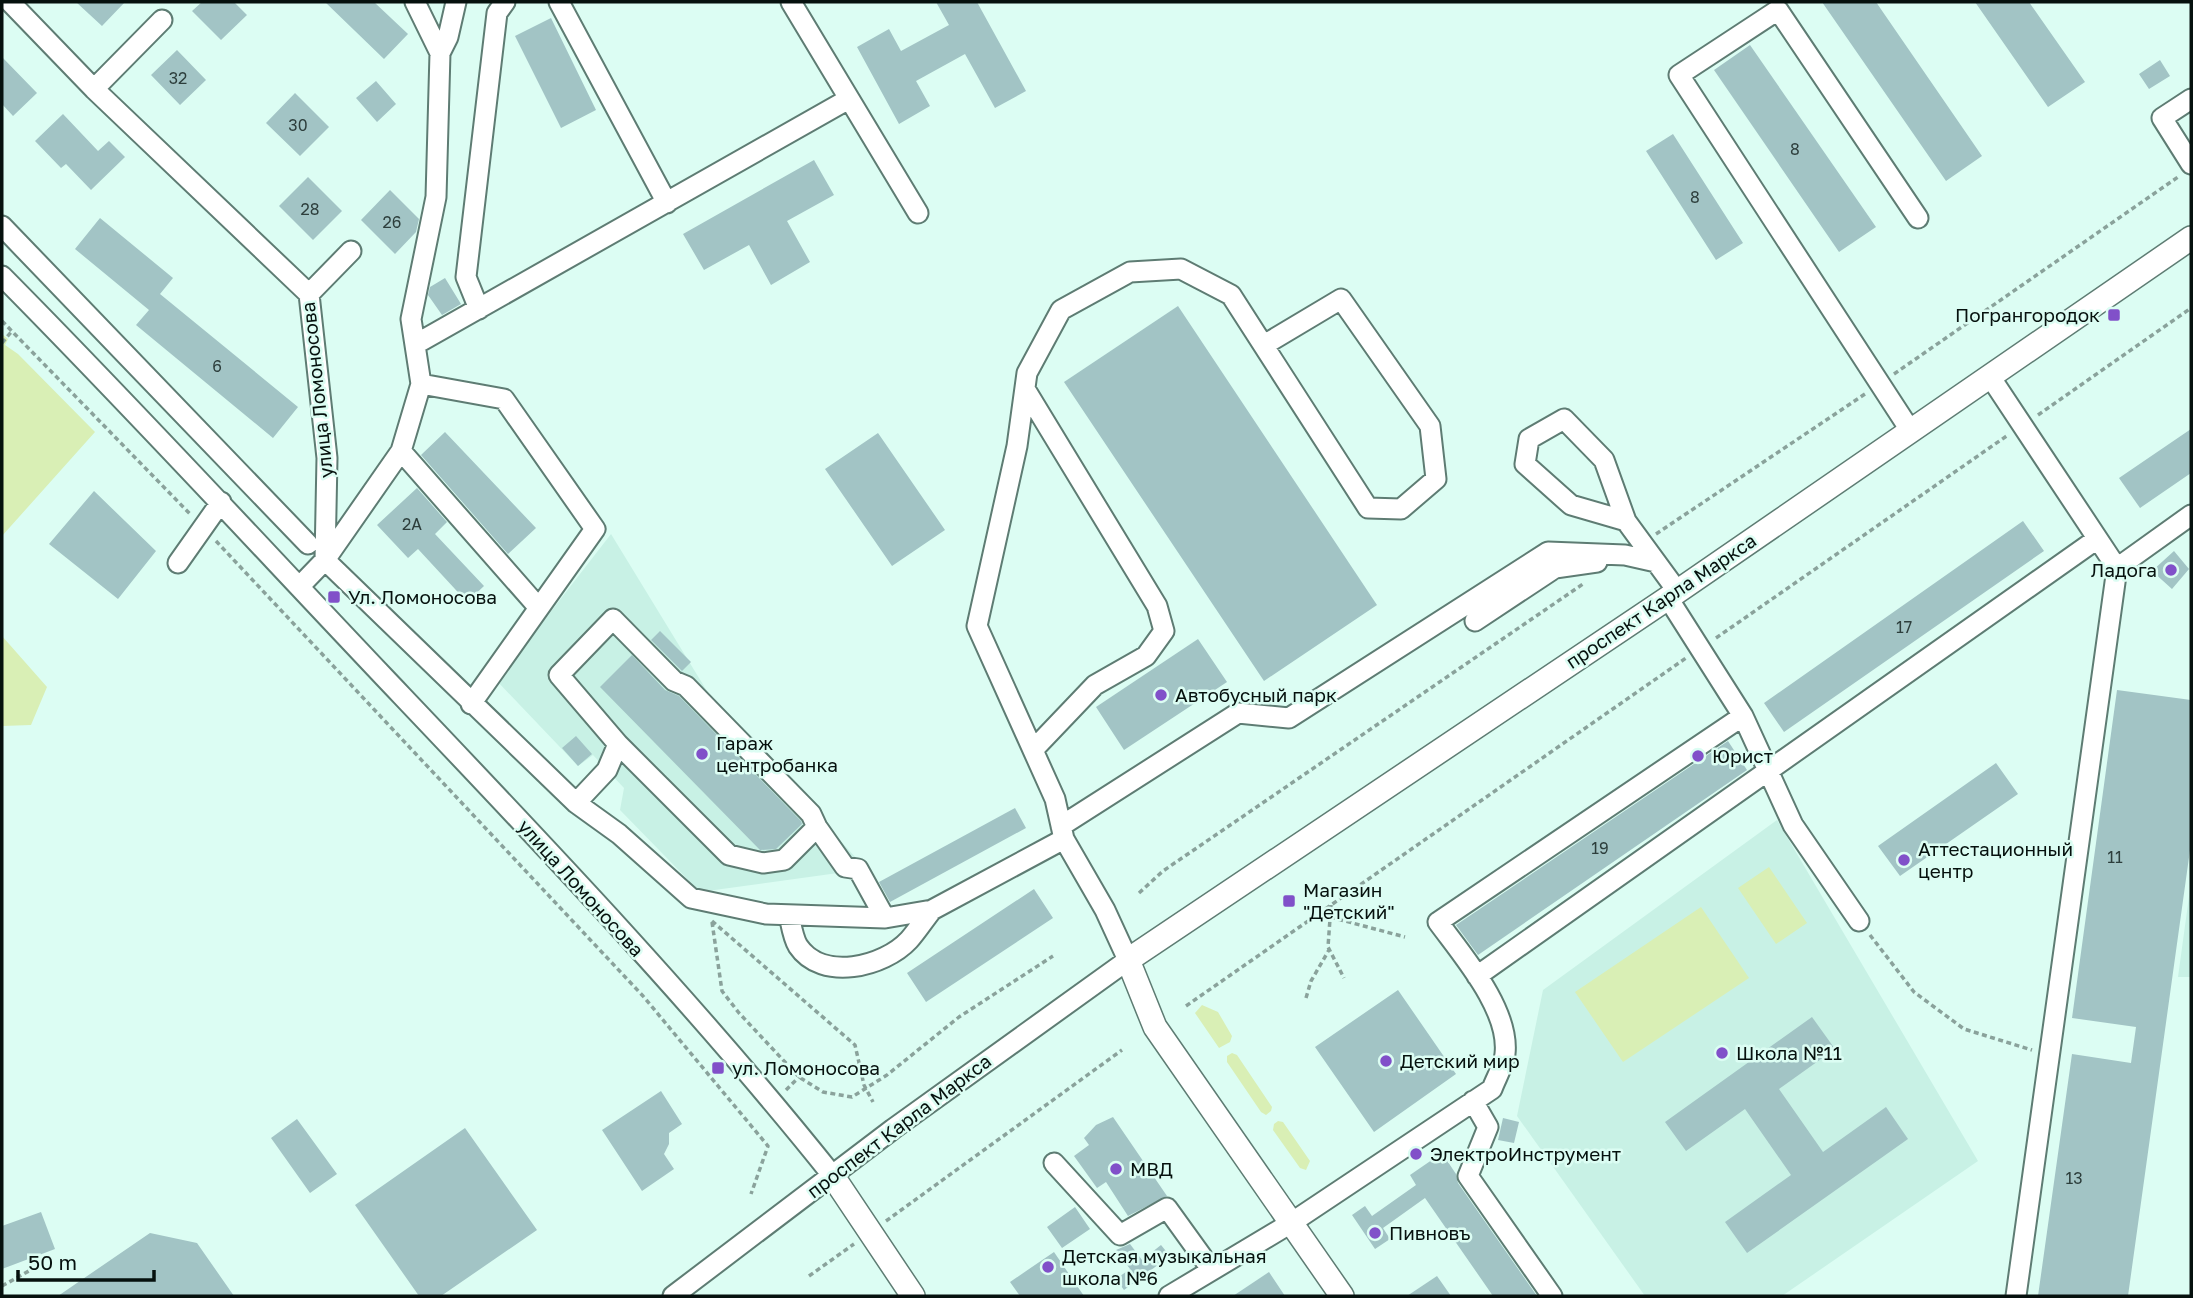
<svg xmlns="http://www.w3.org/2000/svg" width="2193" height="1298" viewBox="0 0 2193 1298" font-family="'Golos Text',sans-serif">
<style>
.built{fill:#c8f1e5}
.green{fill:#d9efb5}
.building{fill:#a2c4c5}
.lines{fill:none;stroke-linecap:round;stroke-linejoin:round}
.minor-casing{stroke:#5e7c73;stroke-width:23}
.major-casing{stroke:#5e7c73;stroke-width:26}
.path{stroke:#8aa29b;stroke-width:3.5;stroke-dasharray:5 3.5;stroke-linecap:butt}
.minor{stroke:#fff;stroke-width:19}
.major{stroke:#fff;stroke-width:23}
.poi-dot{fill:#8150c9;stroke:#dcfdf3;stroke-width:2.5}
.labels{text-anchor:middle;stroke-width:5;stroke-linejoin:round;paint-order:stroke}
.number-label{font-size:16px;fill:#2d3e3c}
.poi-label{font-size:19px;fill:#06110e;stroke:#dcfdf3;text-anchor:start}
.street-label{font-size:19px;fill:#06110e;stroke:#dcfdf3}
</style>
<rect width="100%" height="100%" fill="#dcfdf3"/>
<path class="built" d="M611,534L710,696L856,858L838,873L700,892L620,810L624,788L593,755L578,766L497,681Z
M1777,820L1978,1161L1782,1296H1645L1517,1116L1543,990Z
M2191,882V977H2178Z"/>
<path class="green" d="M2,334L8,339L5,345L18,354L95,432L2,536Z
M2,636L47,687L31,725L2,726Z
M1769,867L1807,923L1776,944L1738,888Z
M1701,907L1749,978L1623,1062L1575,992Z
M1202,1005L1218,1012L1232,1036L1230,1042L1219,1048L1195,1013Z
M1232,1053L1237,1055L1272,1107L1271,1111L1266,1115L1261,1112L1227,1062V1056Z
M1278,1121L1283,1122L1310,1161L1306,1170L1300,1168L1273,1130L1274,1124Z"/>
<path class="building" d="M76,2H125L102,26Z
M202,2H234L247,15L221,40L192,11Z
M325,2H374L408,34L384,59Z
M936,2H977L1026,91L995,108L965,54L916,81L930,106L899,124L857,47L889,29L901,51L949,25Z
M1822,2H1876L1982,156L1946,181Z
M1975,2H2029L2085,82L2048,107Z
M551,18L596,110L561,128L515,36Z
M1750,45L1876,227L1839,252L1714,70Z
M177,50L206,80L180,105L151,75Z
M2,57L37,93L13,116L2,104Z
M2160,60L2170,76L2149,89L2139,74Z
M376,81L396,104L377,122L356,98Z
M295,93L329,127L300,156L266,123Z
M63,114L98,151L109,141L125,157L91,190L66,164L61,168L35,141Z
M1673,134L1743,243L1716,260L1646,151Z
M814,160L834,195L787,221L810,262L771,285L749,245L704,270L683,234Z
M308,177L342,211L313,240L279,206Z
M390,190L419,219L416,232L395,254L361,220Z
M100,218L173,278L160,294L298,407L273,438L136,325L149,310L75,249Z
M445,278L461,304L442,315L428,295L430,287Z
M1178,306L1377,605L1264,681L1064,382Z
M2191,429V473L2140,508L2119,478Z
M445,432L536,528L508,554L421,455Z
M878,433L945,530L892,566L825,469Z
M417,488L447,522L435,534L484,586L467,602L418,549L408,558L377,525Z
M94,491L156,551L118,599L49,544Z
M2023,521L2044,551L1784,732L1764,703Z
M2174,551L2189,569L2172,589L2152,571Z
M660,631L691,662L682,671L651,640Z
M1198,639L1227,682L1124,750L1096,707Z
M632,655L665,690L679,696L801,821L802,824L776,849L760,850L600,687Z
M2117,690L2191,700V843L2128,1296H2038L2072,1054L2131,1063L2136,1027L2072,1018Z
M576,736L592,754L578,766L562,748Z
M1728,741L1747,770L1478,955L1456,925Z
M1996,763L2018,794L1900,876L1878,846Z
M1015,808L1026,828L890,902L879,882Z
M1034,889L1053,918L926,1002L907,973Z
M1398,990L1456,1074L1374,1132L1315,1047Z
M1812,1017L1835,1049L1779,1089L1823,1152L1886,1107L1908,1139L1747,1253L1725,1222L1791,1175L1745,1109L1686,1151L1665,1122Z
M661,1091L682,1124L669,1133V1144L664,1154L674,1169L642,1191L602,1130Z
M1113,1117L1167,1196L1128,1216L1106,1182L1097,1188L1074,1156L1089,1145L1084,1138L1096,1125Z
M1503,1118L1519,1122L1514,1143L1498,1140Z
M297,1119L337,1174L310,1193L271,1138Z
M465,1128L537,1230L441,1296H419L355,1205Z
M1442,1153L1456,1174L1458,1183L1537,1296H1493L1425,1198L1383,1228L1390,1239L1375,1249L1352,1215L1365,1206L1372,1216L1416,1185L1410,1175Z
M1075,1207L1090,1229L1062,1248L1047,1227Z
M41,1212L55,1249L2,1269V1226Z
M150,1233L197,1243L234,1296H58Z
M1130,1244L1142,1260L1161,1245L1170,1256L1124,1290L1116,1279L1130,1269L1116,1250Z
M1054,1252L1084,1296H1020L1010,1282Z
M1269,1272L1285,1296H1233Z
M1437,1276L1451,1296H1407Z"/>
<g class="lines">
<defs>
<path id="minor" d="M10,2L94,89L309,294L327,458L325,560
M559,2L667,203
M791,2L918,213
M440,53L448,37L456,2
M94,89L162,20
M2191,99L2162,118L2191,164
M2,226L308,544
M2,276C132,407 257,543 384,677C537,838 693,1001 832,1175
M309,294L351,251
M479,309L466,277L497,13L505,2
M416,344L847,100
M1991,378L2117,568L2016,1296
M421,384L504,399L595,529L539,608
M1025,389L1157,606L1164,631L1146,656L1095,685L1033,750
M1910,430L1679,75L1778,10L1918,218
M401,451L539,608L471,704
M1626,521L1604,460L1564,419L1529,439L1525,464L1571,505L1626,521L1678,592
M325,560L576,803L619,834L691,898L766,914L885,918L932,910L1064,839L1105,910L1128,960L893,1129L673,1296
M178,563L221,502
M2117,568L2191,515
M299,587L325,560L401,451L421,384L411,319L436,197L440,53L415,2
M1668,598L1743,716L1793,825L1859,921
M1475,621L1555,568L1597,562
M576,803L607,770L618,744L729,855L763,863L784,860L817,827L811,814L686,686L674,681L613,619L559,675L618,744
M1061,826L1238,713L1289,718L1548,552L1625,555L1656,562
M817,827L845,867L858,869L885,918
M1064,839L1055,799L977,626L1017,446L1027,373L1061,310L1130,272L1181,269L1231,295L1368,508L1401,509L1436,479L1430,426L1341,299L1264,345
M789,915C791,924 793,938 798,946C822,982 884,967 909,940C917,931 924,920 932,910
M1477,976L2097,539
M1473,1101L1488,1127L1468,1176L1552,1296
M1054,1163L1120,1235L1167,1208L1211,1269
M1169,1296L1291,1223L1492,1089C1496,1078 1504,1065 1505,1054C1510,1010 1463,956 1438,922L1743,716"/>
<path id="major" d="M832,1175L913,1296
M1342,1296L1155,1027L1128,960L1668,598L2191,238"/>
</defs>
<use href="#minor" class="minor-casing"/>
<use href="#major" class="major-casing"/>
<path class="path" d="M2,321L191,515
M2,343L12,331
M1894,374L2178,177
M2038,415L2191,308
M1656,534L1865,394
M216,541L643,996L768,1146L751,1194
M1716,638L2008,435
M1139,893L1163,871L1583,584
M1331,905L1328,947L1344,978
M1330,917L1405,937
M712,921L855,1045L864,1085L873,1102
M712,922L722,991L739,1013L799,1077L823,1092L852,1097L887,1075L959,1017L1053,956
M1870,935L1914,992L1964,1029L2032,1050
M1306,998L1311,981L1329,950
M1186,1006L1686,658
M786,1090L799,1077
M886,1221L1122,1050
M809,1276L854,1244
M2,1286L36,1267"/>
<use href="#minor" class="minor"/>
<use href="#major" class="major"/>
</g>
<g class="poi-dot">
<rect x="2107" y="308" width="14" height="14" rx="3.5"/>
<circle cx="2171" cy="570" r="7"/>
<rect x="327" y="590" width="14" height="14" rx="3.5"/>
<circle cx="1161" cy="695" r="7"/>
<circle cx="702" cy="754" r="7"/>
<circle cx="1698" cy="756" r="7"/>
<circle cx="1904" cy="860" r="7"/>
<rect x="1282" y="894" width="14" height="14" rx="3.5"/>
<circle cx="1722" cy="1053" r="7"/>
<circle cx="1386" cy="1061" r="7"/>
<rect x="711" y="1061" width="14" height="14" rx="3.5"/>
<circle cx="1416" cy="1154" r="7"/>
<circle cx="1116" cy="1169" r="7"/>
<circle cx="1375" cy="1233" r="7"/>
<circle cx="1048" cy="1267" r="7"/>
</g>
<g class="labels">
<g class="number-label">
<text x="178" y="84">32</text>
<text x="298" y="131">30</text>
<text x="1795" y="155">8</text>
<text x="1695" y="203">8</text>
<text x="310" y="215">28</text>
<text x="392" y="228">26</text>
<text x="217" y="372">6</text>
<text x="412" y="530">2А</text>
<text x="1904" y="633">17</text>
<text x="1600" y="854">19</text>
<text x="2115" y="863">11</text>
<text x="2074" y="1184">13</text>
</g>
<g class="poi-label">
<text x="2100" y="322" text-anchor="end">Погрангородок</text>
<text x="2157" y="577" text-anchor="end">Ладога</text>
<text x="348" y="604">Ул. Ломоносова</text>
<text x="1175" y="702">Автобусный парк</text>
<text x="716" y="750">Гараж<tspan x="716" dy="22">центробанка</tspan></text>
<text x="1712" y="763">Юрист</text>
<text x="1918" y="856">Аттестационный<tspan x="1918" dy="22">центр</tspan></text>
<text x="1303" y="897">Магазин<tspan x="1303" dy="22">"Детский"</tspan></text>
<text x="1736" y="1060">Школа №11</text>
<text x="1400" y="1068">Детский мир</text>
<text x="732" y="1075">ул. Ломоносова</text>
<text x="1430" y="1161">ЭлектроИнструмент</text>
<text x="1130" y="1176">МВД</text>
<text x="1389" y="1240">Пивновъ</text>
<text x="1062" y="1263">Детская музыкальная<tspan x="1062" dy="22">школа №6</tspan></text>
</g>
<g class="street-label">
<text transform="translate(317 390) rotate(-96)" y="7">улица Ломоносова</text>
<text transform="translate(1661 601) rotate(-34)" y="7">проспект Карла Маркса</text>
<text transform="translate(581 888) rotate(48)" y="7">улица Ломоносова</text>
<text transform="translate(899 1126) rotate(-37)" y="7">проспект Карла Маркса</text>
</g>
</g>
<rect width="2193" height="1298" fill="none" stroke="#06110e" stroke-width="7"/>
<path d="M18 1270v10h136v-10" fill="none" stroke="#06110e" stroke-width="3.5"/>
<text x="28" y="1270" font-size="21" fill="#06110e" stroke="#dcfdf3" stroke-width="5" paint-order="stroke">50 m</text>
</svg>
